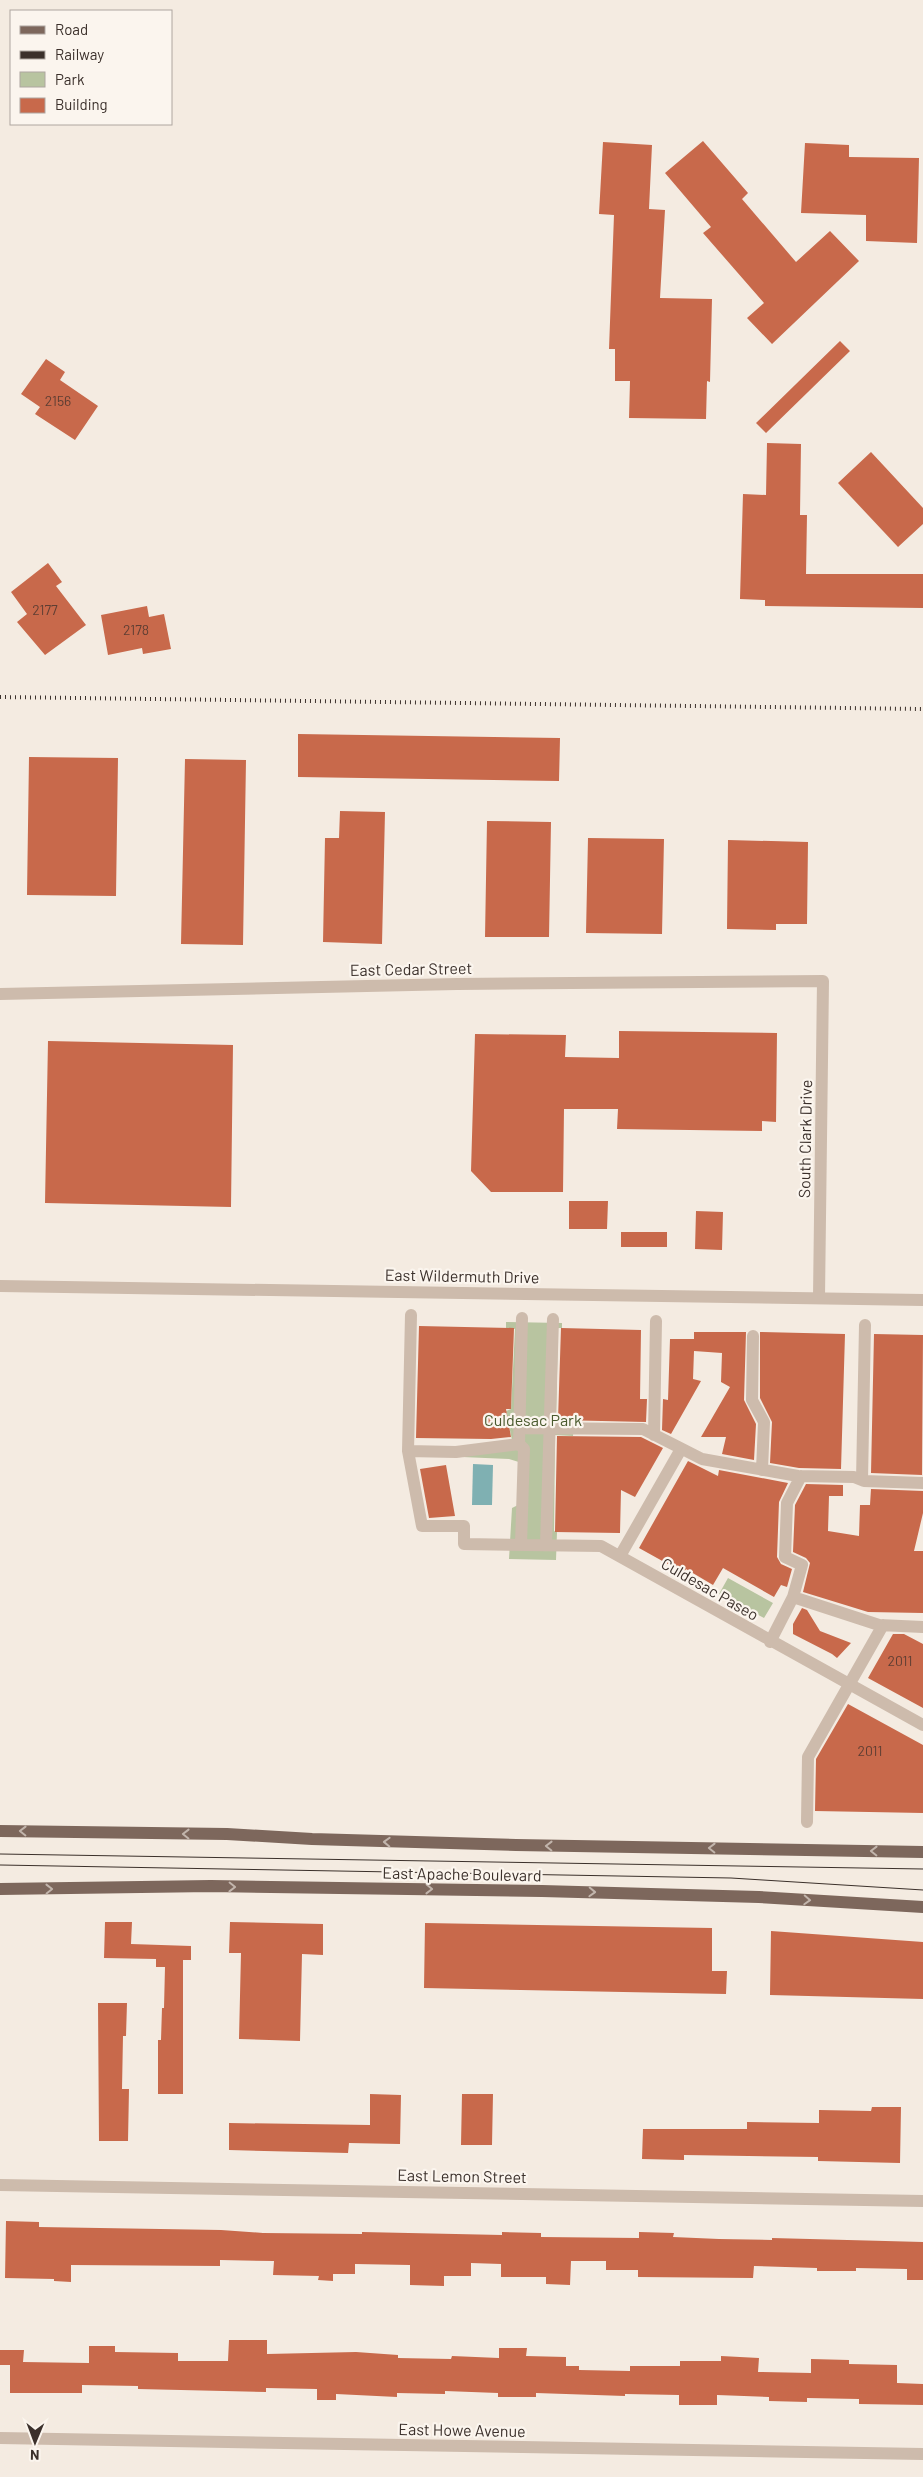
<svg xmlns="http://www.w3.org/2000/svg" width="923" height="2477" viewBox="0 0 923 2477" font-family="Barlow,sans-serif">
<style>
.green{fill:#b8c4a0}
.water{fill:#7fb0b2}
.building{fill:#c8694b}
.lines{fill:none;stroke-linecap:round;stroke-linejoin:round}
.street{stroke:#cdbbac;stroke-width:12}
.primary{stroke:#7d675c;stroke-width:12}
.tram{stroke:#3b302b;stroke-width:1}
.rail{stroke:#3b302b;stroke-width:4;stroke-dasharray:1 4;stroke-linecap:butt}
.oneway{stroke:#c2b5ac}
.labels{text-anchor:middle;stroke-width:4.5;stroke-linejoin:round;paint-order:stroke}
.number-label{font-size:14px;fill:#5e3e33}
.street-label{font-size:16px;fill:#3b302b;stroke:#fbf5ee}
.park-label{font-size:16px;fill:#4a5a2e;stroke:#fbf5ee}
</style>
<rect width="100%" height="100%" fill="#f4ebe1"/>
<path class="green" d="M506,1322L562,1323V1328H558L556,1422L574,1423L573,1436L555,1435L554,1531L557,1532L556,1560L509,1559L512,1508L520,1504L522,1463L509,1459L462,1457L512,1440L506,1411L511,1409L515,1329L506,1328Z
M728,1578L773,1603L764,1618L719,1594Z"/>
<path class="water" d="M473,1464L493,1465L492,1505H472Z"/>
<path class="building" d="M703,141L748,193L742,199L796,262L830,231L859,261L772,344L747,318L764,303L703,233L711,227L665,173Z
M603,142L652,145L649,209L665,210L660,298L712,299L710,382L707,381L706,419L629,418L630,381H615V349H609L614,215L599,214Z
M805,143L849,145V157L919,158L917,243L866,241V215L801,213Z
M840,341L850,351L766,433L756,423Z
M46,359L65,372L60,380L98,406L75,440L35,414L40,407L21,394Z
M767,443L801,444L800,515H807L806,574H923V608L765,606V600L740,599L743,494L766,495Z
M871,452L923,508V524L898,547L838,483Z
M48,563L62,582L56,586L86,625L45,655L17,622L27,614L11,592Z
M147,606L149,617L164,614L171,649L143,654L142,648L108,655L101,615Z
M298,734L560,738L559,781L298,777Z
M29,757L118,758L116,896L27,895Z
M185,759L246,760L243,945L181,944Z
M340,811L385,812L382,944L323,942L325,838H339Z
M487,821L551,822L549,937H485Z
M588,838L664,839L662,934L586,933Z
M728,840L808,842L807,924H776V930L727,929Z
M619,1031L777,1033L776,1122L762,1121V1131L617,1129L618,1109H564L563,1192H491L471,1171L475,1034L566,1035L565,1057L619,1058Z
M48,1041L233,1045L231,1207L45,1203Z
M569,1201H608L607,1229H569Z
M696,1211L723,1212L722,1250L695,1249Z
M621,1232H667V1247H621Z
M419,1326L514,1328L511,1409H506L511,1437L491,1439L416,1438Z
M561,1328L641,1330L640,1399H647L646,1422L558,1420Z
M694,1332H746L744,1400L756,1424L754,1460L722,1454L726,1437H701L730,1387L721,1382L722,1353L694,1351L693,1379L701,1381L671,1434L662,1430L663,1399L668,1400L670,1339H694Z
M760,1332L845,1334L841,1469L799,1468L770,1463L772,1422L760,1398Z
M874,1334L923,1335L922,1475L871,1473Z
M557,1436L641,1437L663,1448L635,1497L621,1490L620,1533L555,1532Z
M688,1461L718,1476L719,1470L788,1483L779,1502L777,1557L781,1564L792,1569L787,1587L781,1585L774,1597L723,1568L713,1585L686,1569L684,1573L639,1548Z
M446,1465L455,1516L429,1518L420,1469Z
M806,1484L843,1485V1496H829L828,1531L859,1536L860,1505H870L871,1489L923,1491V1513L914,1551H923V1613L868,1612L803,1592L810,1563L806,1558L793,1552L795,1505Z
M802,1608L807,1610L820,1631L851,1643L837,1658L832,1654L793,1634V1624Z
M893,1634H904L923,1644V1708L868,1678Z
M848,1704L923,1745V1813L815,1811L816,1759Z
M105,1922H132L131,1944L191,1946V1960H183V2094H158V2040H161L162,2008H164L165,1967H156V1959L104,1958Z
M230,1922L323,1924V1955L302,1954L300,2041L239,2039L241,1953H229Z
M425,1923L712,1928V1971H727L726,1994L424,1988Z
M771,1931L923,1942V1999L770,1995Z
M98,2003H127L126,2036H123L122,2089H129L128,2141H99Z
M370,2094L401,2095L400,2144L349,2143L348,2153L229,2150V2123L370,2125Z
M462,2094H493L492,2145H461Z
M872,2107H901L900,2163L818,2161V2157L684,2155V2160L642,2159L643,2129H747V2122L819,2123V2110L871,2111Z
M6,2221L39,2222V2227L221,2230L263,2233L362,2234V2232L502,2235V2232L541,2233V2237L639,2238V2232L674,2233L673,2237L719,2239L772,2240V2238L923,2242V2280H907V2269L856,2268V2271H817V2268L754,2266L753,2278L638,2277V2270H606V2261H571L570,2285L546,2284V2277H501V2264L471,2263V2276H444V2286L410,2285V2265L355,2264V2274H333V2281L318,2280L319,2276L273,2275L274,2261L220,2260V2266L71,2265V2282L54,2281V2279L5,2278Z
M229,2340H267V2354L356,2352L398,2355V2358L451,2359L452,2356L499,2358V2348H527L526,2356L566,2357V2366H579V2370L630,2371V2366H680V2361H721V2356L759,2358L758,2372L811,2373V2359L849,2360V2364L897,2365V2383L923,2384V2405L859,2404V2399L807,2398V2402L769,2401V2397L717,2395V2405H679V2395L625,2394V2396L536,2393V2397H498V2393L445,2391V2394L397,2393V2397L336,2394V2400H317V2389L266,2388V2392L138,2389V2386L82,2385V2393H10V2365H0V2350H24L23,2362L89,2363V2346H115V2352L178,2353V2361H228Z"/>
<g class="lines">
<path class="street" d="M0,994L457,984L823,981L819,1297
M0,1286L923,1300
M411,1315L408,1451L422,1526H464V1544L601,1546L923,1725
M753,1336L752,1400L764,1422L762,1470
M519,1428L643,1429L702,1459L798,1476L854,1477L864,1481L923,1483
M654,1435L656,1321
M408,1451L456,1452L519,1444
M862,1480L865,1325
M521,1545L524,1449L519,1444L522,1318
M546,1545L553,1319
M620,1556L681,1449
M793,1597L802,1565L785,1557L787,1503L801,1476
M770,1642L793,1597L879,1625L923,1627
M807,1822L808,1757L883,1625
M0,2185L923,2201
M0,2438L923,2454"/>
<path class="primary" d="M0,1831L227,1834L312,1839L516,1845L923,1852
M0,1889L211,1886L542,1891L759,1897L923,1907"/>
<path class="tram" d="M0,1854L923,1869
M0,1865L731,1878L923,1890"/>
<path class="rail" d="M0,697L923,709"/>
</g>
<defs><path id="oneway-chevron" d="M-2-3.5L2.5 0L-2 3.5" fill="none" stroke-width="1.6" stroke-linecap="round" stroke-linejoin="round" transform="scale(1.25)"/></defs>
<g class="oneway">
<use href="#oneway-chevron" transform="translate(23 1831) rotate(-179)"/>
<use href="#oneway-chevron" transform="translate(186 1834) rotate(-179)"/>
<use href="#oneway-chevron" transform="translate(387 1842) rotate(-178)"/>
<use href="#oneway-chevron" transform="translate(549 1846) rotate(-179)"/>
<use href="#oneway-chevron" transform="translate(712 1848) rotate(-179)"/>
<use href="#oneway-chevron" transform="translate(874 1851) rotate(-179)"/>
<use href="#oneway-chevron" transform="translate(232 1887) rotate(1)"/>
<use href="#oneway-chevron" transform="translate(49 1889) rotate(-1)"/>
<use href="#oneway-chevron" transform="translate(429 1889) rotate(1)"/>
<use href="#oneway-chevron" transform="translate(592 1892) rotate(2)"/>
<use href="#oneway-chevron" transform="translate(807 1900) rotate(3)"/>
</g>
<g class="labels">
<g class="number-label">
<text x="58" y="406">2156</text>
<text x="45" y="615">2177</text>
<text x="136" y="635">2178</text>
<text x="900" y="1666">2011</text>
<text x="870" y="1756">2011</text>
</g>
<g class="street-label">
<text transform="translate(411 969) rotate(-1)" y="6">East Cedar Street</text>
<text transform="translate(805 1139) rotate(-89)" y="6">South Clark Drive</text>
<text transform="translate(462 1276) rotate(1)" y="6">East Wildermuth Drive</text>
<text transform="translate(710 1589) rotate(30)" y="6">Culdesac Paseo</text>
<text transform="translate(462 1874) rotate(1)" y="6">East Apache Boulevard</text>
<text transform="translate(462 2176) rotate(1)" y="6">East Lemon Street</text>
<text transform="translate(462 2430) rotate(1)" y="6">East Howe Avenue</text>
</g>
<g class="park-label">
<text x="533" y="1426">Culdesac Park</text>
</g>
</g>
<rect x="10" y="10" width="162" height="115" fill="#fbf5ee" stroke="#aea6a0"/>
<rect x="20" y="26" width="25" height="8" fill="#7d675c" stroke="#aea6a0"/>
<text x="55" y="35" font-size="15" fill="#3b302b">Road</text>
<rect x="20" y="51" width="25" height="8" fill="#3b302b" stroke="#aea6a0"/>
<text x="55" y="60" font-size="15" fill="#3b302b">Railway</text>
<rect x="20" y="72" width="25" height="15" fill="#b8c4a0" stroke="#aea6a0"/>
<text x="55" y="85" font-size="15" fill="#3b302b">Park</text>
<rect x="20" y="98" width="25" height="15" fill="#c8694b" stroke="#aea6a0"/>
<text x="55" y="110" font-size="15" fill="#3b302b">Building</text>
<g transform="translate(35 2442) rotate(181)" stroke="#fbf5ee" stroke-width="4" paint-order="stroke">
<path d="M0-4L9 19L0 12L-9 19Z" fill="#3b302b"/>
<text y="-8" font-size="14" font-weight="bold" text-anchor="middle" fill="#3b302b">N</text>
</g>
</svg>
